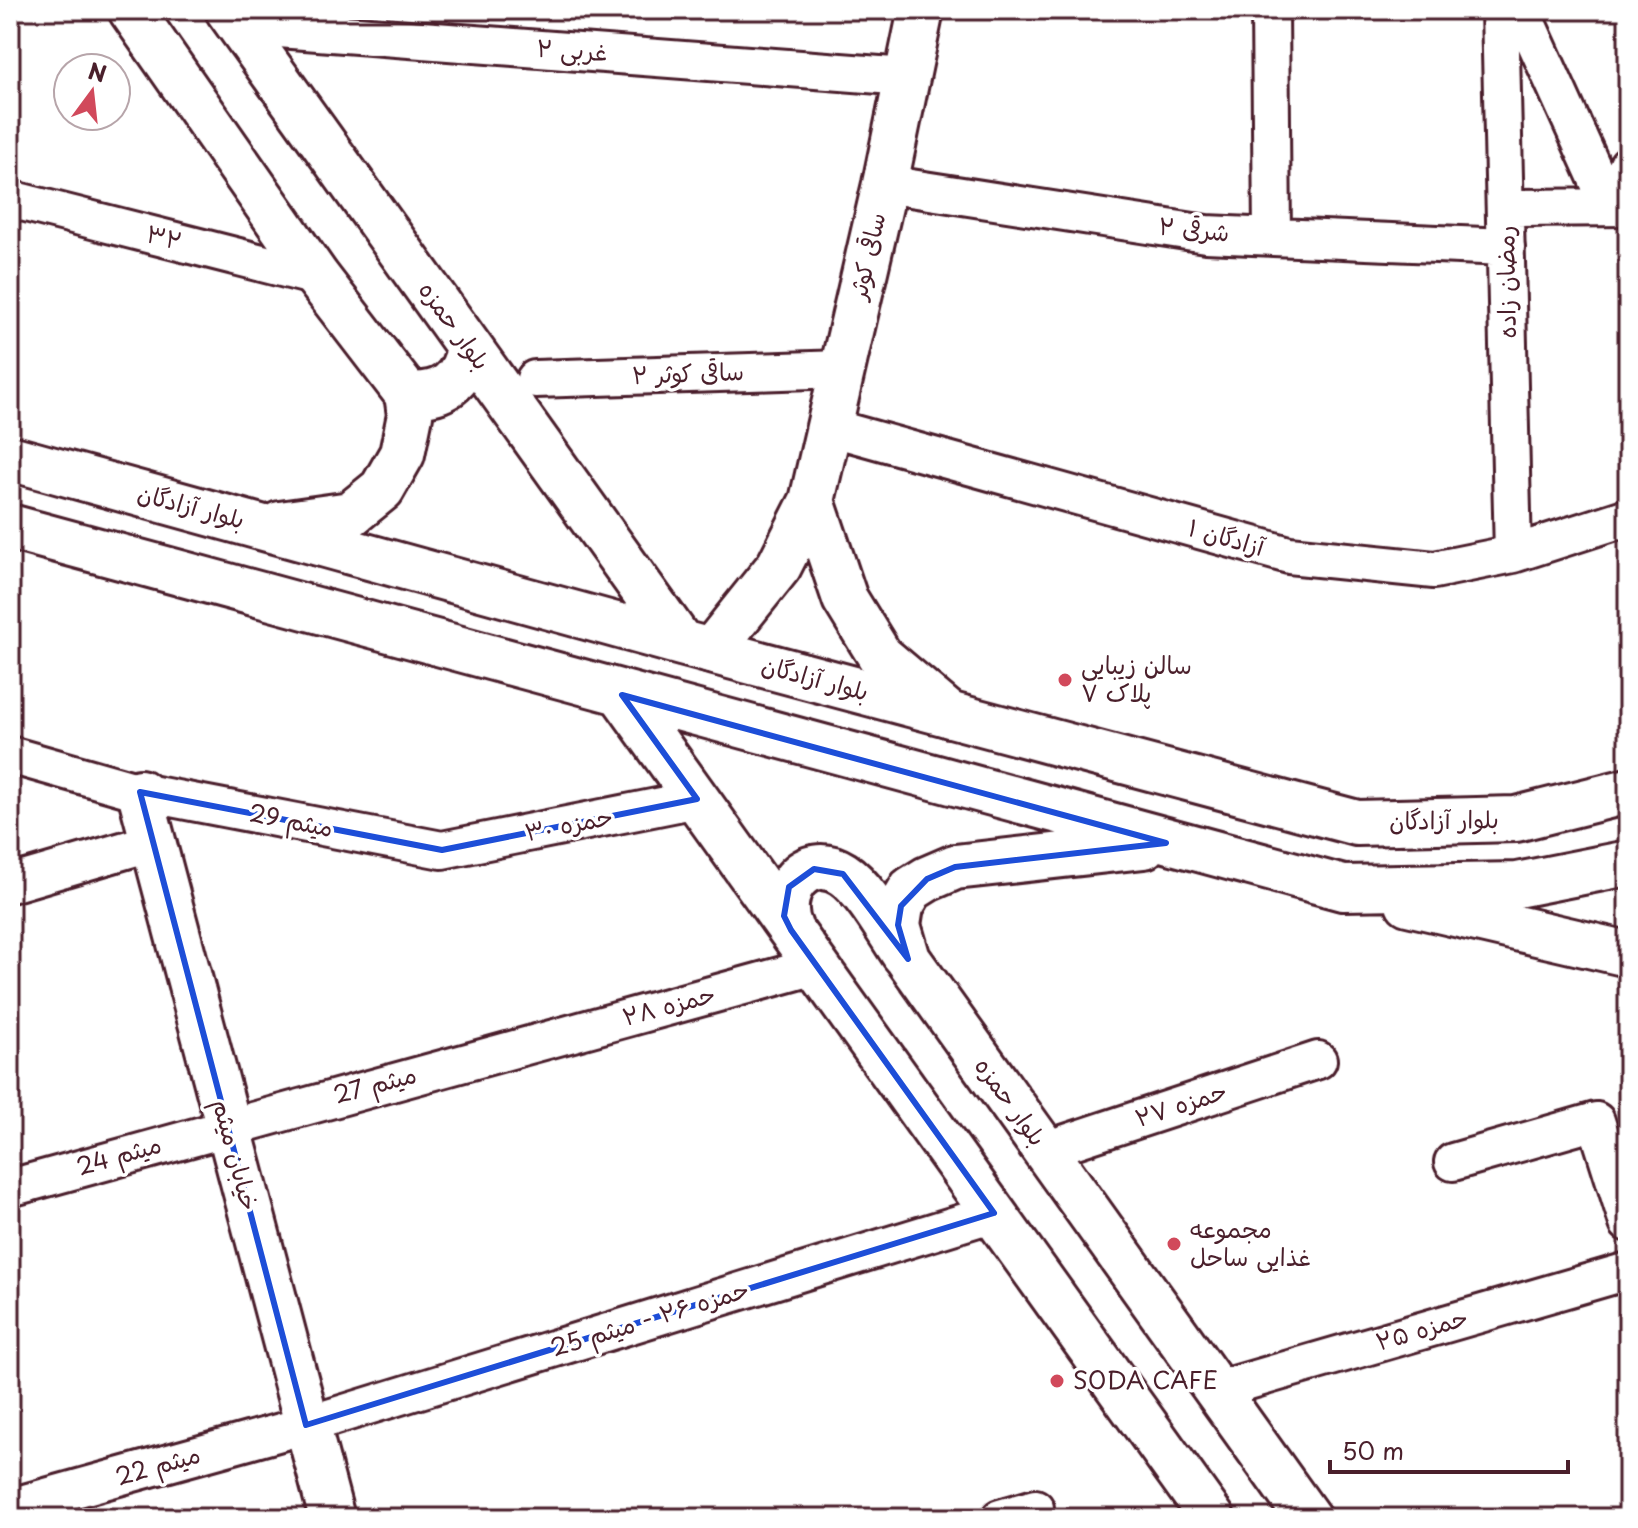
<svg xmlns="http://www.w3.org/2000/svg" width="1638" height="1528" viewBox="0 0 1638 1528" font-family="'Playpen Sans','Playpen Sans Arabic',sans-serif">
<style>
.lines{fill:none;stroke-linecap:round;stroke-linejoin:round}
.minor-casing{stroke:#4a1f2b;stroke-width:42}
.tertiary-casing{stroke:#4a1f2b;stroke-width:50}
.secondary-casing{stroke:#4a1f2b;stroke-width:50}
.minor{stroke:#fff;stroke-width:36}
.tertiary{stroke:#fff;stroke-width:44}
.secondary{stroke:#fff;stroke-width:44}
.marked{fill:none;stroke:#1d4ed8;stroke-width:6;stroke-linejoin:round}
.poi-dot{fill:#d1495b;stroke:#fff;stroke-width:3}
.labels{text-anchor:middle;stroke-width:7;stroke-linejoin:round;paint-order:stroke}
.street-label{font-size:24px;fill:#4a1f2b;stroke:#fff}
.poi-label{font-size:24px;fill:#4a1f2b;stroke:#fff;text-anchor:start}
</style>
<rect width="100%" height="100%" fill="#fff"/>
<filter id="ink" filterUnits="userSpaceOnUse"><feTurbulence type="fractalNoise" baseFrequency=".0125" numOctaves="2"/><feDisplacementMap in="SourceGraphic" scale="16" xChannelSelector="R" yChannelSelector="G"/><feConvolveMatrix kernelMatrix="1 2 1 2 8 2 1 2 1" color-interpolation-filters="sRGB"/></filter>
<g filter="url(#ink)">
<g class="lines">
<defs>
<path id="minor" d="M1270,10L1272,237
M1500,10L1513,554
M1521,10L1610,207
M239,26L906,77
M885,184L1206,234L1506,247
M10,199L317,277
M1610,207L1628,165
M1505,208L1628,207
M535,379L842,369
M829,427L1289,555L1434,570L1513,554L1628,517
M10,755L140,792L442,850L697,799
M10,884L153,842
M1045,1150L1318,1060
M1453,1162L1596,1121L1628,1223
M10,1188L816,966
M1217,1390L1628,1271
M10,1507L306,1425L994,1213
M1000,1518L1035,1508"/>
<path id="tertiary" d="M812,501L845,599L880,656L950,715
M711,651L779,566L812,501L885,184L921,10
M140,792L332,1518"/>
<path id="secondary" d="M131,10L317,277L407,394L410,415L402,454L382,489L351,514L280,524
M228,10L681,643
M407,394C442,397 463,382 469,348
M10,458L681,643L1357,823L1516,819L1628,791
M10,527L1343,888L1517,885L1628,863
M622,695L1212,1518
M1144,846L955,867L927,879L911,889L901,906L898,925L908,959L1308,1518
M1408,903L1628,954
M791,930C773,893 805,850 843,874C865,888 889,932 904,954"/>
</defs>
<use href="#minor" class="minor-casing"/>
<use href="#tertiary" class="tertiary-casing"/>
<use href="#secondary" class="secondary-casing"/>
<use href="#minor" class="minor"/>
<use href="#tertiary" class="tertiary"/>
<use href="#secondary" class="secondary"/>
</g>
</g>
<path class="marked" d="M622,695L1166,843L955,867L927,879L901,906L898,925L908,959L843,874L814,869L789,887L784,916L791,930L994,1213L306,1425L140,792L442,850L697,799Z"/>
<g class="poi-dot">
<circle cx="1065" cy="680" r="8"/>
<circle cx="1174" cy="1244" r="8"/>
<circle cx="1057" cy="1381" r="8"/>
</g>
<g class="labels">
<g class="street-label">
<text transform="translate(572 51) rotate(4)" y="8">۲ غربی</text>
<text transform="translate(1194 230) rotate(6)" y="8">۲ شرقی</text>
<text transform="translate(164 238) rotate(14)" y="8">۳۲</text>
<text transform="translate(868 256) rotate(-77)" y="8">ساقی کوثر</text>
<text transform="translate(1507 282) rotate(-91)" y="8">رمضان زاده</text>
<text transform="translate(454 326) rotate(54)" y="8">بلوار حمزه</text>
<text transform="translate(688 374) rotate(-2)" y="8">ساقی کوثر ۲</text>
<text transform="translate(191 507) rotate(15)" y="8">بلوار آزادگان</text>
<text transform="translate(1226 538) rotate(16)" y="8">آزادگان ۱</text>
<text transform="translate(815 679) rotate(15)" y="8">بلوار آزادگان</text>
<text transform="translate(291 821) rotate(11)" y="8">میثم 29</text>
<text transform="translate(1444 821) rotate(-1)" y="8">بلوار آزادگان</text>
<text transform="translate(569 825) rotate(-11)" y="8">حمزه ۳۰</text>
<text transform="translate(669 1006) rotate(-15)" y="8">حمزه ۲۸</text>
<text transform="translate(375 1085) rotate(-15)" y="8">میثم 27</text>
<text transform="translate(1010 1102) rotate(54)" y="8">بلوار حمزه</text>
<text transform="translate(1181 1105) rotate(-18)" y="8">حمزه ۲۷</text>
<text transform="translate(235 1155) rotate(75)" y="8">خیابان میثم</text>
<text transform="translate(119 1156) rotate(-16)" y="8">میثم 24</text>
<text transform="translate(650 1319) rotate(-17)" y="8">حمزه ۲۶ - میثم 25</text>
<text transform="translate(1422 1330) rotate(-16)" y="8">حمزه ۲۵</text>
<text transform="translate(158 1466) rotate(-16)" y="8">میثم 22</text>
</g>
<g class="poi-label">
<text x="1081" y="674">سالن زیبایی<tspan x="1081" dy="28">پلاک ۷</tspan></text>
<text x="1190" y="1238">مجموعه<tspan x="1190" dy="28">غذایی ساحل</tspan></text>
<text x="1073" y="1389">SODA CAFE</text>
</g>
</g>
<rect width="1638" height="1528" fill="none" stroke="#fff" stroke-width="40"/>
<rect x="20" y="20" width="1598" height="1488" fill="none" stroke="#4a1f2b" stroke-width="3" filter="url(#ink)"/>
<g transform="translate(92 92) rotate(15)"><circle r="38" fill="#ffffff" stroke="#b7a5aa" stroke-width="2"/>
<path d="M0-6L14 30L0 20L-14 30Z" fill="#d1495b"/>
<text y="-12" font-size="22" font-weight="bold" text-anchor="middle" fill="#4a1f2b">N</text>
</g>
<path d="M1330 1460v12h238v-12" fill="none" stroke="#4a1f2b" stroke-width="4"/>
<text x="1342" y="1460" font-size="24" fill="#4a1f2b" stroke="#ffffff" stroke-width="6" paint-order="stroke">50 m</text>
</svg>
